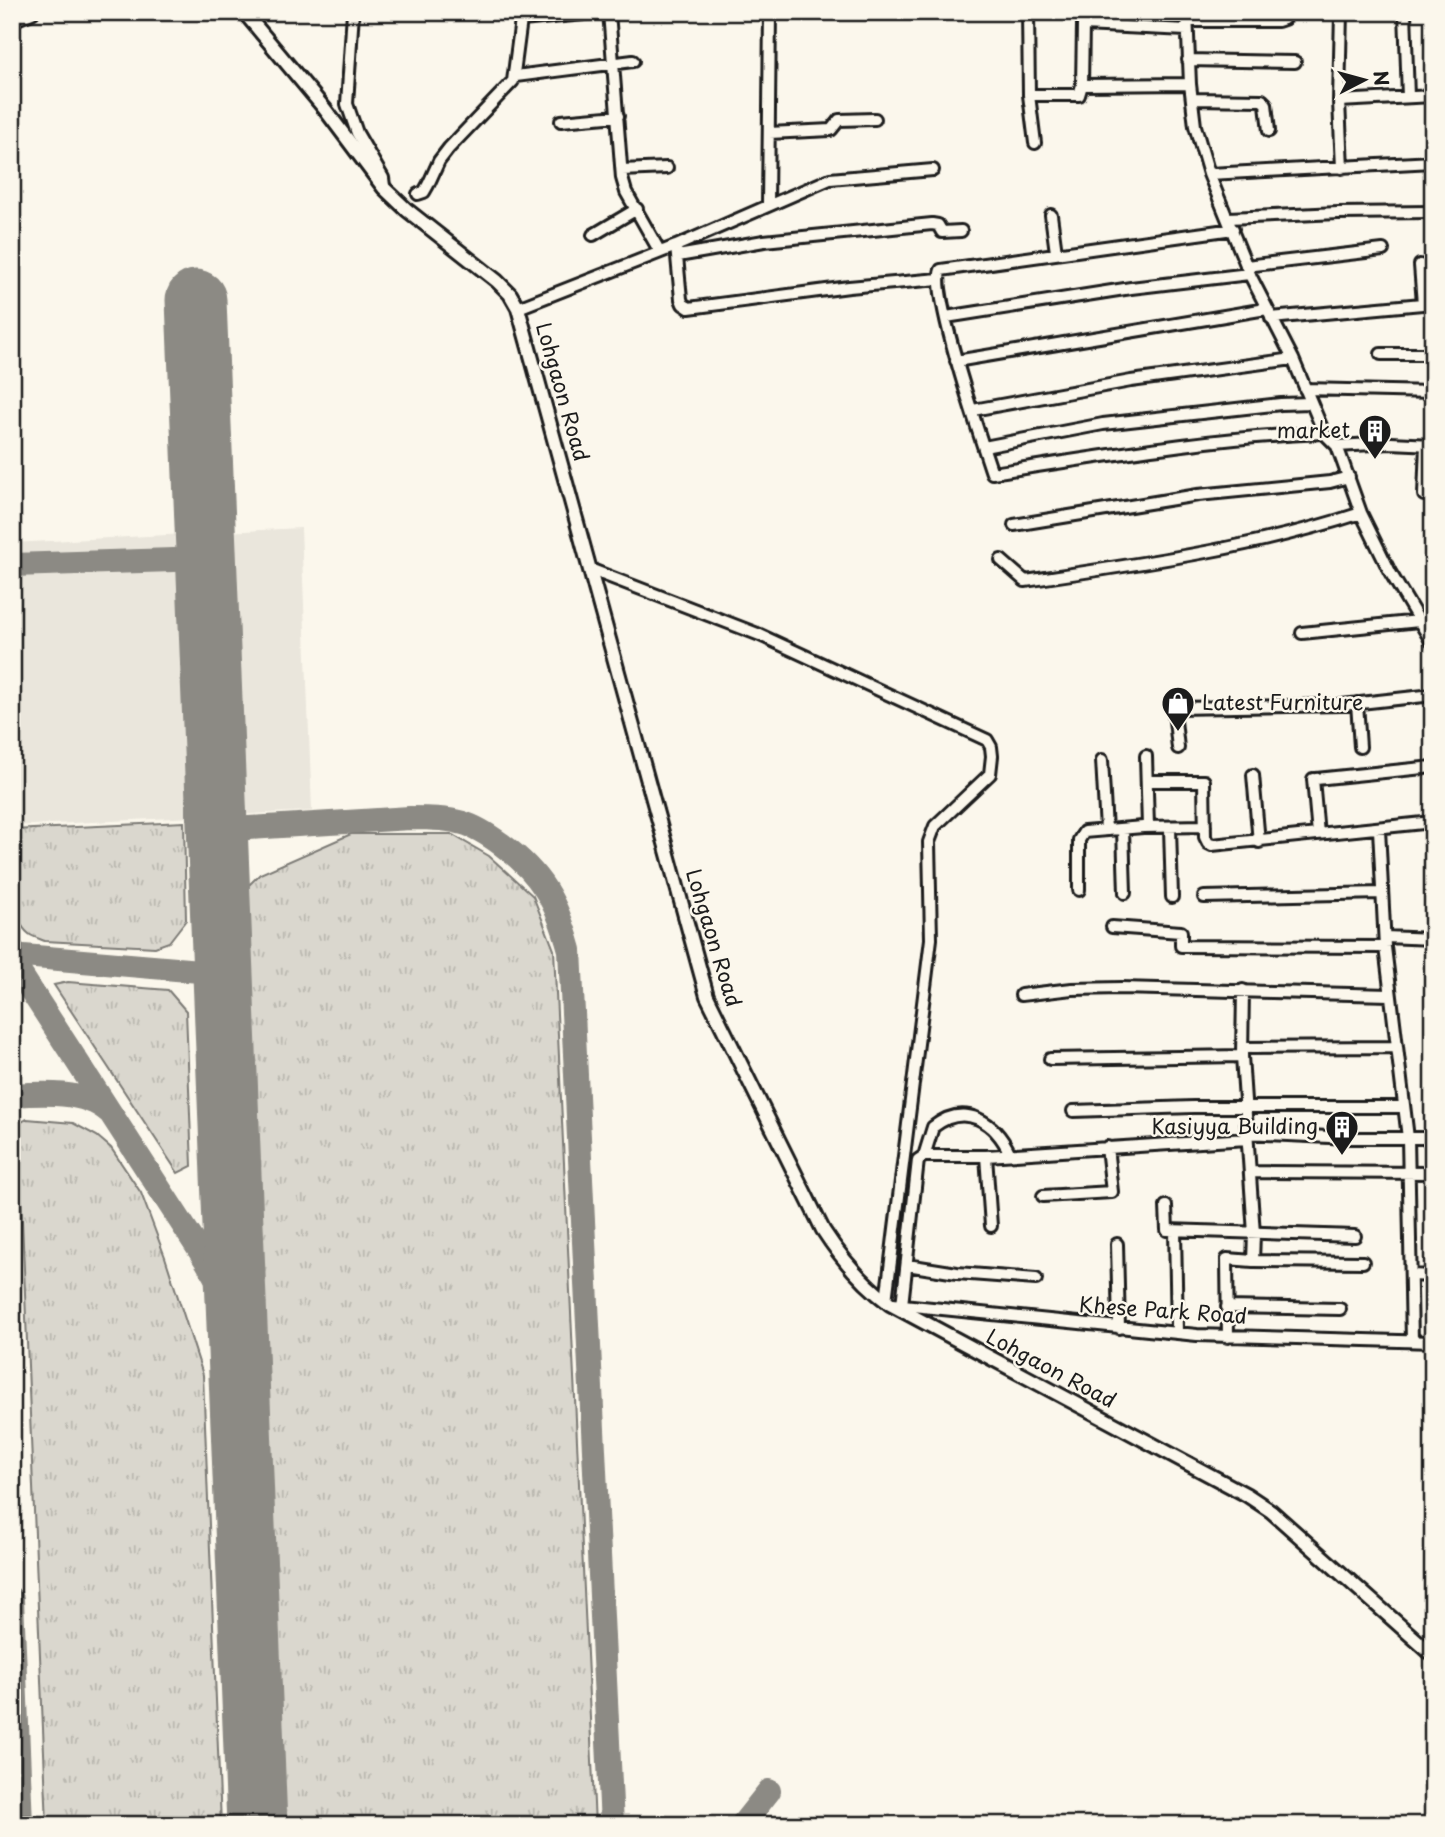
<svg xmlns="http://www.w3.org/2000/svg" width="1445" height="1837" viewBox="0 0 1445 1837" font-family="'Playpen Sans',sans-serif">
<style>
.built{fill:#eae6dc}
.grass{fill:url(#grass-tufts);stroke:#7b7a75;stroke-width:2}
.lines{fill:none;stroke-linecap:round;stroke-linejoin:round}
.taxiway{stroke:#8c8a84;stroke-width:24}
.runway{stroke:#8c8a84;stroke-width:61}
.minor-casing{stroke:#1c1c1c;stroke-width:16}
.major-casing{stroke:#1c1c1c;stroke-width:18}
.minor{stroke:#fbf7ec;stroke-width:10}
.major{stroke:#fbf7ec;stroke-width:12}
.labels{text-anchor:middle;stroke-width:5;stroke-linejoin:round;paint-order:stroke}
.street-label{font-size:21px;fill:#1c1c1c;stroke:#fbf7ec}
.poi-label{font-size:21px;fill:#1c1c1c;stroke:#fbf7ec;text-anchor:end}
</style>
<defs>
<pattern id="grass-tufts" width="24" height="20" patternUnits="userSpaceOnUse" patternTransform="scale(1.75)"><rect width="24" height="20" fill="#dad7ce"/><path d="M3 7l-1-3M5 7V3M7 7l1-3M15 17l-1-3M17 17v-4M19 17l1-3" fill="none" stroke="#bab8b0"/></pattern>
</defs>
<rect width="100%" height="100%" fill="#fbf7ec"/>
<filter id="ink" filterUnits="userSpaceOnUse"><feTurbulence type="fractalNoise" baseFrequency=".0143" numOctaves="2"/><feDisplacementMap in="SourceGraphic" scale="14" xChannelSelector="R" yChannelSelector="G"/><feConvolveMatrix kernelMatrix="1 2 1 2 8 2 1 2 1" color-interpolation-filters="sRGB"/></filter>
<g filter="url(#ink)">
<path class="built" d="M301,528L312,811L12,826V543Z"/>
<path class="grass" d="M184,822L186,920L169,942L155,947L45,941C40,939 33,937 29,934C6,916 12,857 12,830Z
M351,834H451L489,856L533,896L554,950L595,1825H283L243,891L260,874Z
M68,982L168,990L186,1011L192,1166L178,1173L54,985Z
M27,1119L73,1123L97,1136L111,1148L141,1193L165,1257L203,1375L221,1825H47L18,1124Z"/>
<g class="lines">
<path class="taxiway" d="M12,565L206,559
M217,830L410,818C427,818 447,818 463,823C477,827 490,836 501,844C541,873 557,902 570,950L612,1825
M12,955L223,973
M12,961L207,1262L237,1315
M12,1095C42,1093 85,1090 109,1112
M207,1262C220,1258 228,1250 233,1237
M12,1599L21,1825
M742,1825L769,1791"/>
<path class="runway" d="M196,300L257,1825"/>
<defs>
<path id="minor" d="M353,12L347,104L357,133L383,178L384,186
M609,12L622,178L626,192L660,252
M1028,12L1029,95L1035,143
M1084,12L1083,25L1187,30
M1187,12L1190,84L1195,126L1209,174L1251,277L1293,359L1319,421L1324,433L1337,446L1361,513L1390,572L1433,644
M1341,12L1339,101L1342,168
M1405,12L1408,97
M522,20L605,12
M1187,21H1278L1284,19L1286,12
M1083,25L1082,85L1190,84
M1188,60L1295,62
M516,76L633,61
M1029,95H1079L1082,85
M1192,99L1262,100L1266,104L1269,131
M1339,101L1433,96
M561,121L618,116
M769,133L831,130L839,120L875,119
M622,170L667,168
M1209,174L1433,162
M418,194L424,192L428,185L439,161L449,148L513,81L522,12
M768,205L770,12
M1051,215L1056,252
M1228,218L1338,213L1433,212
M1233,229L941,270C930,290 982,443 992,473C1103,456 1213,437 1324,433
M593,235L637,209
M676,246L830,179L933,170
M678,256L764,241L932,224L938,225L942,232L961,231
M1420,265L1423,304
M1246,266L1383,250
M518,308L676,246L681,299L683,304L689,308L849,287L939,279
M946,317L1131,288L1249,274
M1271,318L1433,303
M1381,354H1433
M956,361L1266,309
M1305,389L1433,392
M973,410L1131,381L1293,359
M1337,446L1391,443L1433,445
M984,447L1103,424L1281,404L1310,403
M1424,495L1426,445
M1014,525L1198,495L1330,482L1349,477
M1001,560L1025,581C1138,564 1252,549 1361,513
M592,570L760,635L987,740L991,747L992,756L990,774L935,826L929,842L931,939L886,1301
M1302,633L1419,621
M1357,703L1360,747
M1178,748L1174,711L1177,708L1342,705L1433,695
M1146,756L1148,827
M1102,760L1106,830
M1253,775L1259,842
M1313,779L1318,834
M1316,779L1433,767
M1147,781H1204L1205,837L1208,843L1212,845L1433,822
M1170,828L1172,897
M1123,829L1125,893
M1379,829L1385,947L1408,1138L1412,1341
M1079,890V840L1084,832L1143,827L1205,826
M1204,897L1382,893
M1112,927L1181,932V946L1385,947
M1385,937L1433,939
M1243,990L1242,1056L1254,1234L1253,1261
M1021,995L1072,989L1121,988L1390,995
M1242,1048L1396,1047
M1050,1059L1242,1056
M1073,1111L1193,1107H1404
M1246,1133L1350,1138H1433
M924,1156H986L1247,1139
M986,1156L991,1226
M1250,1172L1433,1173
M1043,1196L1112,1192L1107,1147
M1166,1206L1167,1230L1355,1236
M1175,1231L1177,1333
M1117,1244L1119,1328
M907,1265L957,1273L1036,1279
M1411,1275L1433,1276
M893,1304L1197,1335L1433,1342
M902,1305L918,1160L924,1156L933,1127C965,1102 995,1121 1010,1154
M1227,1307L1340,1309
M1228,1337L1227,1259L1253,1261L1363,1262"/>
<path id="major" d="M244,12L324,108L384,188L407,210L497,281L510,294L518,308L707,996L823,1230C841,1258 863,1284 890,1304L1247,1495L1271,1511L1433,1655
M12,20L32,12"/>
</defs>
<use href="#minor" class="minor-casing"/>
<use href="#major" class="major-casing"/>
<use href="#minor" class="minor"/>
<use href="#major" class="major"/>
</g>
</g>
<defs>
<symbol id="building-pin" viewBox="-11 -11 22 30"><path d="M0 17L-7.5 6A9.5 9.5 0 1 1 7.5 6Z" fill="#1c1c1c" stroke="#fbf7ec"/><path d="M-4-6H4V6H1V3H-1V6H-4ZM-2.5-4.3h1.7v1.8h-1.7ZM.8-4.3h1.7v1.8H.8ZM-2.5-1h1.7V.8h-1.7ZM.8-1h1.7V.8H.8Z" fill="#fff"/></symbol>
<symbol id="shop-pin" viewBox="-11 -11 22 30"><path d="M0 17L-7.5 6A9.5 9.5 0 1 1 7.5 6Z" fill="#1c1c1c" stroke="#fbf7ec"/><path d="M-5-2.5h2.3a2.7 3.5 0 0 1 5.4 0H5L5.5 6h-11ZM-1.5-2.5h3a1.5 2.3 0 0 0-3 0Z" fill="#fff"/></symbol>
</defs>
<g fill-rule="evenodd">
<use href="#building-pin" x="1356" y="412" width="38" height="52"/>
<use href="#shop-pin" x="1159" y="684" width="38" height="52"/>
<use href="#building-pin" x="1323" y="1108" width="38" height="52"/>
</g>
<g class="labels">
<g class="street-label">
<text transform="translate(562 392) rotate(74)" y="7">Lohgaon Road</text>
<text transform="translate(713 938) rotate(73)" y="7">Lohgaon Road</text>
<text transform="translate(1163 1311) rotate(4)" y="7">Khese Park Road</text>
<text transform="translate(1051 1369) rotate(28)" y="7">Lohgaon Road</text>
</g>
<g class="poi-label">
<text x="1350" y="438">market</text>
<text x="1202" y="710" text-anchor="start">Latest Furniture</text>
<text x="1318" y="1134">Kasiyya Building</text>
</g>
</g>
<rect width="1445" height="1837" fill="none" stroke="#fbf7ec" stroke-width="42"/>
<rect x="21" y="21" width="1403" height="1795" fill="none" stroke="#1c1c1c" stroke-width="2.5" filter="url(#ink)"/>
<g transform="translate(1364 80) rotate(84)" stroke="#fbf7ec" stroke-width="5" paint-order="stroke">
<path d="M0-5L12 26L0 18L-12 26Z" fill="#1c1c1c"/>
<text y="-10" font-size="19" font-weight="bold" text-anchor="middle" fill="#1c1c1c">N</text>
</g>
</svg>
